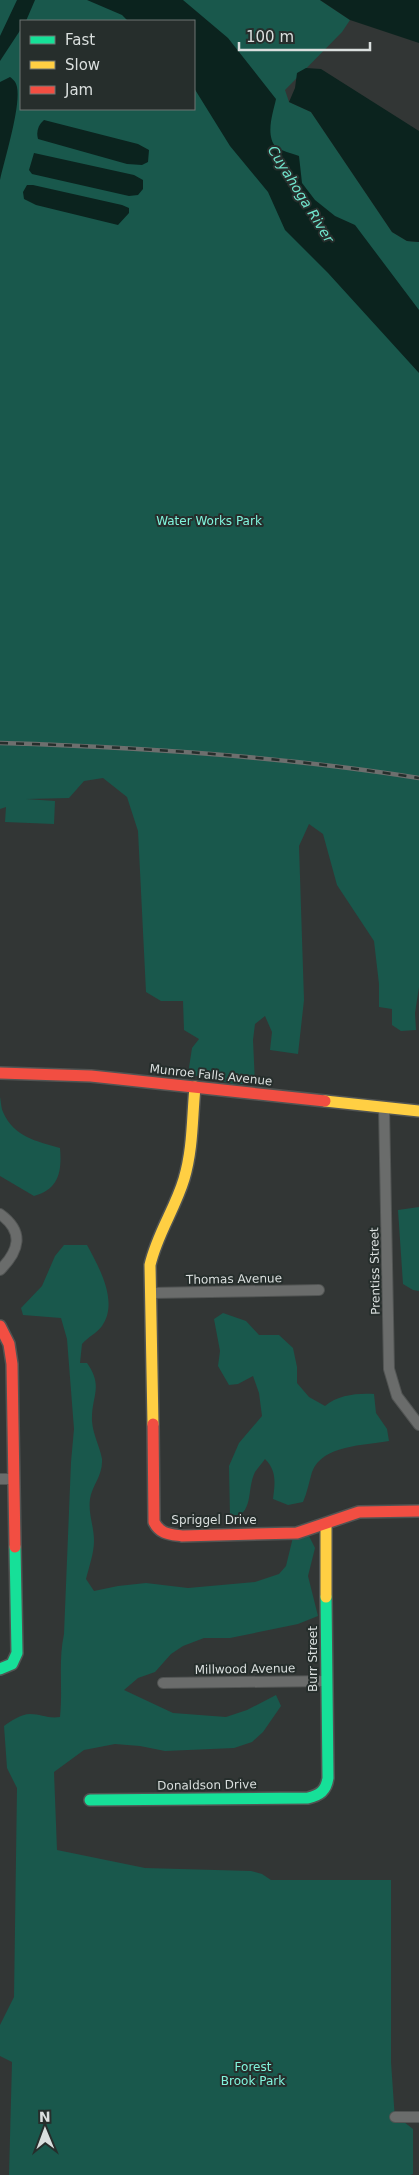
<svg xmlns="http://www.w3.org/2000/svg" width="419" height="2175" viewBox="0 0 419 2175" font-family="'DejaVu Sans',sans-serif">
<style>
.green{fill:#19584c;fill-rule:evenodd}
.water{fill:#0b231e}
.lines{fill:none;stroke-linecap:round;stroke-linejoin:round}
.street-casing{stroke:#515453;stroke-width:12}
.fast-casing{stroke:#515453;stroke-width:14}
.slow-casing{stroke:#515453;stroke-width:14}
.jam-casing{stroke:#515453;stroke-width:14}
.street{stroke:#6a6c6b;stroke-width:10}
.fast{stroke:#16e098;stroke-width:11}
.slow{stroke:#ffcf43;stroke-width:11}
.jam{stroke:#f24e42;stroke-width:11}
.rail-casing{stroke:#6d6f6e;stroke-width:4.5}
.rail{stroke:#262e2c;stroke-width:2.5;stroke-dasharray:8;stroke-linecap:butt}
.labels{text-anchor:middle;stroke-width:4;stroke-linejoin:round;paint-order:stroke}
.park-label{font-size:12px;fill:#81f4dc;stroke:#262e2c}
.street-label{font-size:12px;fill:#dadfde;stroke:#262e2c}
.water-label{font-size:14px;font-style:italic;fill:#70e4cc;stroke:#262e2c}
</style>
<rect width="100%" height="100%" fill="#323635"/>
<path class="green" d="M0,0H320L350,20L342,32L285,90L289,102L311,112L392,232L407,241L419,242V987L415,1013L416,1030L401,1031L392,1025V1009L379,1007V984L374,941L337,885L323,834L309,824L299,846L304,1000L298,1054L270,1050L272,1032L265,1016L255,1024L253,1040L255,1084H234L188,1074L192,1048L199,1039L184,1030L183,1001H161L146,992L138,831L127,797L103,778L84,781L69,798L26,799L55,801L54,824L5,822L6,807L0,809ZM21,21H194V109H21Z
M0,1097C1,1101 1,1108 3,1112C14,1137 36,1141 60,1148C62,1172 59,1189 34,1196L0,1176Z
M419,1207V1291L413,1290L403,1284L398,1210Z
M64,1245H87C99,1267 119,1302 102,1326C97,1333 88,1337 82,1344L80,1363H87C104,1387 91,1396 92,1421C93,1435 100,1447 102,1459C103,1476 92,1485 90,1499C88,1514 94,1526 94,1541C94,1553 89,1567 86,1579L94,1591L118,1586L146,1583L188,1588L255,1582L279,1574L286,1566L294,1533L306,1530L315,1548L308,1576L318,1616L298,1624L230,1638H204L183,1646L171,1654L155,1672L138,1678L124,1690L173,1713L226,1717L247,1710L276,1695L281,1706L263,1732L252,1742L234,1748L165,1751L140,1746L115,1744L84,1750L54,1772L57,1850L145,1868L251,1871L262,1874L271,1880H391V2062L395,2120L404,2122L413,2129V2174L410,2175H9L12,2062L0,2056V2025L14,1997L17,1788L7,1768L4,1726C11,1721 21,1714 30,1714C41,1714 48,1719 60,1717C63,1687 58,1662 64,1634L71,1462L74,1429L67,1339L61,1318L23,1315L21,1308L42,1286L55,1256Z
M223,1313L246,1321L259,1335H279L293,1348L297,1367V1383L309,1397L325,1406C338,1395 357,1393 374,1394L376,1413L387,1429L389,1441C364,1446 323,1444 312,1472C309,1482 307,1493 303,1502L288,1505L273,1499C275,1483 277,1471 265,1459C262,1463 258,1468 255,1472C246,1490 255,1515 230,1518L229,1466L239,1443L262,1416L259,1393L253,1376L238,1384L229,1385L218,1366L220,1351L214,1319Z"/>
<path class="water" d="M17,0H35L26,21H21V29L0,61V36Z
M87,0H183L228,38L276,99C273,113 265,135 276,147C281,151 292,153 299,156L302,183L315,200L335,216L355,225L419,310V373L328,273L285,230L268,192L230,146L194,88V21H128L122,15Z
M320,0H419V43L350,20Z
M306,68L321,69L419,131V242L407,241L392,232L311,112L289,102L295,88L297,73Z
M10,77C14,80 16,82 17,87C21,106 5,158 0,180V82Z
M44,120L138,144L149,150L148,162L142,165L127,164L38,139C36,132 38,125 44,120Z
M34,153L134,175L143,180V189L138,195L129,196L32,174L29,170Z
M27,185H33L122,205L129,208V213L118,225L36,205L24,199L23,192Z"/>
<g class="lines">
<defs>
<path id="street" d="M384,1107L389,1369L397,1396L419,1425
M0,1214C25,1232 19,1251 0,1270
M151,1293L319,1290
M0,1479H14
M163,1683L327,1681
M395,2117H419"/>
<path id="fast" d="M0,1669L12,1664L17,1653L15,1547
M90,1800L308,1798C320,1795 326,1791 328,1778L326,1597"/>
<path id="slow" d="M325,1101L419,1111
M153,1424L150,1265C157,1234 175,1209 184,1179C193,1149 192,1118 195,1087
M326,1524V1597"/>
<path id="jam" d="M0,1073L91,1076L325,1101
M0,1326L9,1344L12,1364L15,1547
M153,1424L154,1522C160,1534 169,1534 182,1536L297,1533L359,1512L419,1511"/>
</defs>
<use href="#street" class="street-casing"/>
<use href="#fast" class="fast-casing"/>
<use href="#slow" class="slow-casing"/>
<use href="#jam" class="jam-casing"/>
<use href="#street" class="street"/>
<use href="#fast" class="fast"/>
<use href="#slow" class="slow"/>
<use href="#jam" class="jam"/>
<defs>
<path id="rail" d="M0,743C141,747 280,756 419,778"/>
</defs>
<use href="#rail" class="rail-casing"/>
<use href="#rail" class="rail"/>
</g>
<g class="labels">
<g class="park-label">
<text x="209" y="525">Water Works Park</text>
<text x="253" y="2071">Forest<tspan x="253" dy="14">Brook Park</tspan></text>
</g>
<g class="street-label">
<text transform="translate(211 1075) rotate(6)" y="4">Munroe Falls Avenue</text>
<text transform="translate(375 1271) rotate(-91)" y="4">Prentiss Street</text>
<text transform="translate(234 1279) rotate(-1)" y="4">Thomas Avenue</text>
<text x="214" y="1524">Spriggel Drive</text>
<text transform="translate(313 1659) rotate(-90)" y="4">Burr Street</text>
<text transform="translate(245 1669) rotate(-1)" y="4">Millwood Avenue</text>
<text transform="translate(207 1785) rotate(-1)" y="4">Donaldson Drive</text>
</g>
<g class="water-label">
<text transform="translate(301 194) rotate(58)" y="5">Cuyahoga River</text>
</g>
</g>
<rect x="20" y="20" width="175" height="90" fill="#262e2c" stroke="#6e7573"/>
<rect x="30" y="36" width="25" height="8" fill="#16e098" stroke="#6e7573"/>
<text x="65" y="45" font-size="15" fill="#dadfde">Fast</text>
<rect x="30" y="61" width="25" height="8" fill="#ffcf43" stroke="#6e7573"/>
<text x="65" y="70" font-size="15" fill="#dadfde">Slow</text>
<rect x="30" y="86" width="25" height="8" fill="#f24e42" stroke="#6e7573"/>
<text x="65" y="95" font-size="15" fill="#dadfde">Jam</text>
<g transform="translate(45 2130) rotate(359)" stroke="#262e2c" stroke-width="4" paint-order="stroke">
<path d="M0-4L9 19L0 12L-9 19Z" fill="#dadfde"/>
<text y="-8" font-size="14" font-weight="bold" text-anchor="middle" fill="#dadfde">N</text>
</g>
<path d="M239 42v8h131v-8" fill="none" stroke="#dadfde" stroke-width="2.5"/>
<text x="246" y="42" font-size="15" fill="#dadfde" stroke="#262e2c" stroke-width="4" paint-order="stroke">100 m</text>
</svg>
